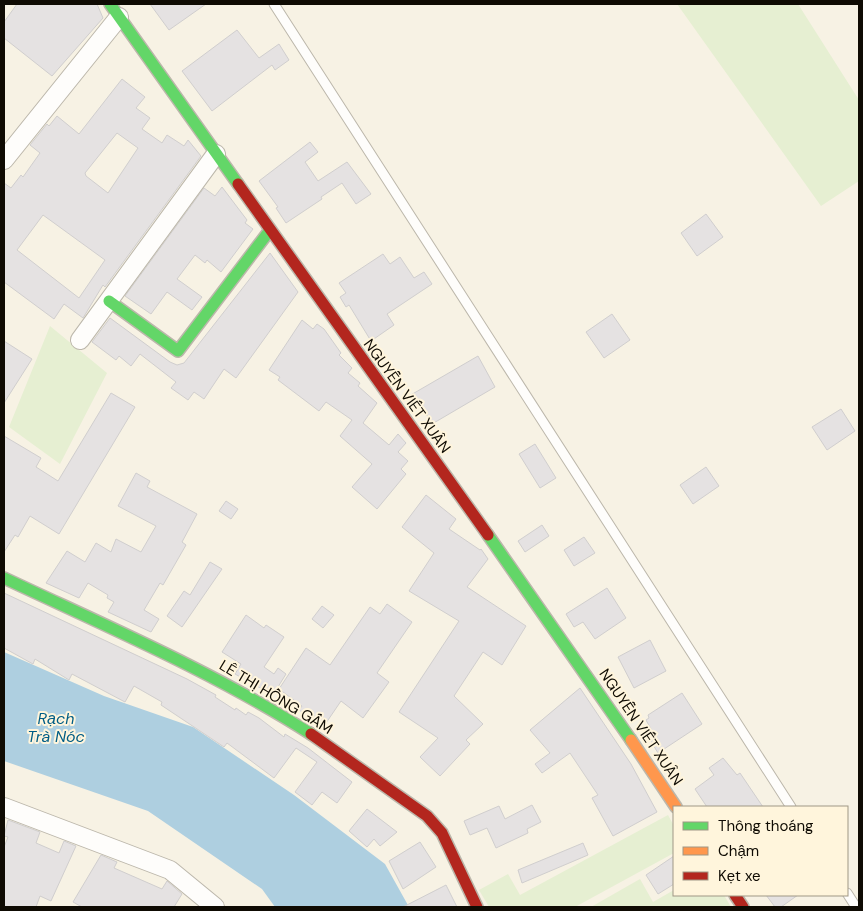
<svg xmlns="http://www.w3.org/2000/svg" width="863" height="911" viewBox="0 0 863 911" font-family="'DM Sans',sans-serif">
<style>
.green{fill:#e6efd2}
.water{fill:#aecfe0}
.building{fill:#e5e2e2;stroke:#d0cece;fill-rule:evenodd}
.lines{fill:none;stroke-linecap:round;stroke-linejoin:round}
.lane-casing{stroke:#bcb7ab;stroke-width:11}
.street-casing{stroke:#bcb7ab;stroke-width:20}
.fast-casing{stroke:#bcb7ab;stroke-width:14}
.slow-casing{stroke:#bcb7ab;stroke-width:14}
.jam-casing{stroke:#bcb7ab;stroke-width:14}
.lane{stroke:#fefdfb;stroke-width:9}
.street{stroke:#fefdfb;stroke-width:18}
.fast{stroke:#63d668;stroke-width:11}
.slow{stroke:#ff974d;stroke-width:11}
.jam{stroke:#b3261e;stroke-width:11}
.labels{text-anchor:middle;stroke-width:4;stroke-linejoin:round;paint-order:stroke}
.street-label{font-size:15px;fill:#0f0b03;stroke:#fff5dc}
.water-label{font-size:16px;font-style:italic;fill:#005d85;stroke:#fff5dc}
</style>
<rect width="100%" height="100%" fill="#f7f2e4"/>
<path class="green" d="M677,4H798L859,100V181L821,206Z
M50,326L107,373L60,464L9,427Z
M668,815L674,826V853L575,907H489L479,890L508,874L520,895Z
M640,879L653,902L674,890V895H724L731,907H591Z"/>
<path class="water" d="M4,652L104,696L193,727L294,795L385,864L409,907H275L262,889L148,811L4,761Z"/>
<path class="building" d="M17,4H97L103,18L52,76L4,38V22Z
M150,4H206L169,30Z
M237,30L259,58L279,44L289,60L275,70L272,65L212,111L182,71Z
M122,79L145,97L136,108L150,118L142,129L162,143L167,135L184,146L188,140L201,156L105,287L103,285L83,318L64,304L54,319L4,282V183L11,188L21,175L23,177L40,153L30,145L47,124L49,126L57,116L79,134ZM117,133L138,148L108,193L86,176L85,173ZM43,215L105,260L79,298L17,250Z
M310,142L318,152L305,162L318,181L347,162L371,194L356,204L342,183L321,197L322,199L286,223L276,208L278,207L259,181Z
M222,187L247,220L245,223L253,229L221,272L207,260L205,263L195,255L177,279L202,297L192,310L167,292L151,314L125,296L204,188L215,196Z
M706,214L723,237L697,256L681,233Z
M270,253L298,292L236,378L224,369L204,399L194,392L188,400L171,388L176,382L140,354L131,366L119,356L116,360L92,342L110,318L170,362L177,365L184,363Z
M383,254L390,264L400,257L414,278L424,272L432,284L387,314L394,325L371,341L349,305L346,307L340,297L346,293L339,283Z
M612,314L630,340L604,358L586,332Z
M302,320L313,329L317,324L324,329L341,353L339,355L352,368L348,373L360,383L358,386L377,403L363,423L389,445L398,434L406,443L398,452L408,461L401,469L406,474L377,509L352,487L372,464L340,436L352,420L326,402L319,411L278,380L280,377L269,370Z
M4,341L32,359L4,403Z
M478,356L495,387L432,424L420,403L415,406L409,396Z
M111,393L135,407L59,534L30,516L18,537L15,535L4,552V436L41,458L36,467L58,481Z
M841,409L855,431L827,450L812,427Z
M535,444L556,478L540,488L519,454Z
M706,467L719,486L693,504L680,485Z
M136,473L150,481L147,487L197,514L182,542L186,545L163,585L160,583L144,610L159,619L151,632L108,612L114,602L107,598L108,595L88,583L79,598L46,583L67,551L85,562L96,543L111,552L116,539L141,552L156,526L118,506Z
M426,495L456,519L449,529L480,550L481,549L488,559L467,587L526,626L502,665L483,652L454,696L483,724L466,740L470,744L440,776L420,757L438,738L399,712L459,621L409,591L434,553L402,527Z
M226,501L238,509L231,519L219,511Z
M542,525L549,536L525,552L518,541Z
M584,537L595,553L574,566L564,550Z
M210,562L222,569L182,627L167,616L184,591L190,595Z
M607,588L626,618L595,639L583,622L574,627L566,614Z
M4,593L187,679L216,695L215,697L235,710L236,708L246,715L248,712L259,718L284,737L285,734L308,748L352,782L337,803L322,792L312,805L295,792L317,762L296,748L274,778L227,743L224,747L161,705L162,702L134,686L125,702L72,674L69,680L35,659L33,664L4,648Z
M387,604L412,622L377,673L389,682L363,718L341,701L324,726L299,710L302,706L279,689L306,648L330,665L370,607L380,614Z
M322,606L334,615L323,628L312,619Z
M246,615L264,628L266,625L284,637L264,667L274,674L278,668L286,674L273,695L235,674L241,664L222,652Z
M650,640L666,671L634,688L618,657Z
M580,688L631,764L657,812L613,836L592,798L598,795L570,753L542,773L535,764L550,753L530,730Z
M682,693L702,724L658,753L646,733L651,729L646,720L649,718L648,715Z
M723,758L737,775L740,773L763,807H707L695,789L714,775L709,768Z
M532,805L541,822L527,829L528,833L496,848L487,828L470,835L464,821L499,806L505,819Z
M367,809L397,832L380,846L374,839L367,847L349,831Z
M8,820L40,832L36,843L59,853L64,841L76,846L51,901L40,896L36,907H4V847L8,837L4,836Z
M420,842L436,867L403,889L389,861Z
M583,843L588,855L522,883L518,870Z
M101,855L117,862L114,868L162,889L167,881L182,894L174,907H82L73,902Z
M674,856V884L658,894L646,875Z
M446,885L457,907H403Z
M766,895H798L781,907H775Z"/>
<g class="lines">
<defs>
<path id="lane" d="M274,4L791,807
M847,893L856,907"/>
<path id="street" d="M4,160L119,17
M80,340L216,154
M4,807L170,870L215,907"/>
<path id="fast" d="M110,4L238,184
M109,301L178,351L270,230
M488,535L631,740
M4,578C108,627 214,672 311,734"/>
<path id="slow" d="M631,740L676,807"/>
<path id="jam" d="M238,184L488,535
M311,734L427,816L442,833L477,907
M735,895L743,907"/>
</defs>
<use href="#lane" class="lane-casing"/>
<use href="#street" class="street-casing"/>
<use href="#fast" class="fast-casing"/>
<use href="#slow" class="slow-casing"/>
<use href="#jam" class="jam-casing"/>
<use href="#lane" class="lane"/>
<use href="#street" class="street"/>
<use href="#fast" class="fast"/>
<use href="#slow" class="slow"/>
<use href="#jam" class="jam"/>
</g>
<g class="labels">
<g class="street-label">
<text transform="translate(407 396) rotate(54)" y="5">NGUYỄN VIẾT XUÂN</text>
<text transform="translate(276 697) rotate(31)" y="5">LÊ THỊ HỒNG GẤM</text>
<text transform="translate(641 727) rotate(56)" y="5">NGUYỄN VIẾT XUÂN</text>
</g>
<g class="water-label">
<text x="56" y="724">Rạch<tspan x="56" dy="18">Trà Nóc</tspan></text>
</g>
</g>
<rect width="863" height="911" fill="none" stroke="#0f0b03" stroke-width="10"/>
<rect x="673" y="806" width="175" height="90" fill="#fff5dc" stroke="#9f9785"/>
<rect x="683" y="822" width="25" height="8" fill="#63d668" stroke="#9f9785"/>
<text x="718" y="831" font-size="15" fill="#0f0b03">Thông thoáng</text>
<rect x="683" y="847" width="25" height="8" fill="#ff974d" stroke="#9f9785"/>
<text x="718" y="856" font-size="15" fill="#0f0b03">Chậm</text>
<rect x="683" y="872" width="25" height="8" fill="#b3261e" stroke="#9f9785"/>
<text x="718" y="881" font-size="15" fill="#0f0b03">Kẹt xe</text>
</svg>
